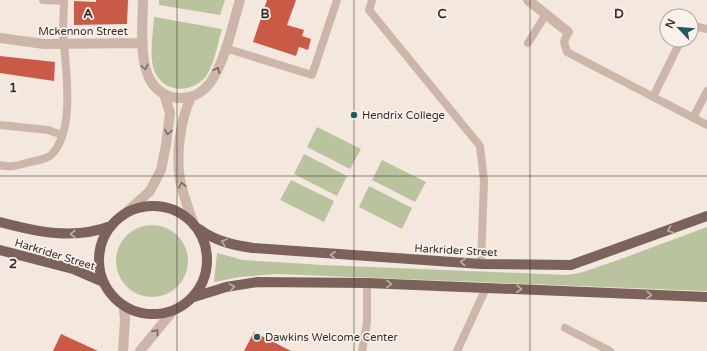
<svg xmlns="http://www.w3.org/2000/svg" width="707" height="351" viewBox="0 0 707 351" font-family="'Varela Round',sans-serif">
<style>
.green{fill:#b9c39d}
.building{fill:#c95b46}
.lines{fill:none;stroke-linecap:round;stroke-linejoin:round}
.service{stroke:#ccb6a9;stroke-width:8}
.minor{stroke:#ccb6a9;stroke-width:10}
.tertiary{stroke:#ccb6a9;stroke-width:10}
.primary{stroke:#7b625a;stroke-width:10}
.oneway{stroke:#7b6b63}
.oneway2{stroke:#c1b1a9}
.grid{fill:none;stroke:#392d29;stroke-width:1;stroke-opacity:0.55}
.poi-dot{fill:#1d5c5b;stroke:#faf2ea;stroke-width:1.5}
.labels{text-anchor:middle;stroke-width:3.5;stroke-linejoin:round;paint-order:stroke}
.street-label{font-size:11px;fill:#392d29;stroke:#faf2ea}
.poi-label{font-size:11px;fill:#392d29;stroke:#faf2ea;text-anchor:start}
.grid-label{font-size:13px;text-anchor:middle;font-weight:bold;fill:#392d29;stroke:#faf2ea;stroke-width:3.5;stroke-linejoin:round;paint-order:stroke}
</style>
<rect width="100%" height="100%" fill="#f3e7de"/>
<path class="green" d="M159,0H225L220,15L159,5Z
M154,17L222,29C218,42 215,61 208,73C196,94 163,95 154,70C149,55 153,34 154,17Z
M317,127L361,149L350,169L307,147Z
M304,154L347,176L337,196L294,174Z
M382,160L426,182L415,202L372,180Z
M291,180L334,201L324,222L280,200Z
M369,186L412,208L402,229L359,207Z
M116 261a36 36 0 1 1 72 0a36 36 0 1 1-72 0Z
M707,227V291L276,274L240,277L214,282L217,253L243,260L323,265L567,275L580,273L618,260Z"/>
<path class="building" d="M96,0H128L127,24L74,25V1L96,2Z
M267,0H296L287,25L304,30L302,36L311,39L308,50L299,47L296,56L253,42Z
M0,56L55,62L54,81L0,73Z
M254,332L291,351H244Z
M61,334L98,351H53Z"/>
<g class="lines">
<path class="service" d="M43,0L64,1
M372,0L369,10L480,146L484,181L481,264
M691,28L695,26L707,29
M568,32L564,42L567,52L707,125
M528,43L546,14
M225,48L312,75L337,0
M653,97L681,40
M693,118L707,91
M0,125L48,130L62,135
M0,165C11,168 19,165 30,162C36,161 48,159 52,154C75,130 66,73 64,43C62,29 64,14 64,0
M565,328L610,351
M362,351L367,323V283
M457,351L486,288"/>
<path class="minor" d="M143,0C143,32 133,93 178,98C191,99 202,93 210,83C226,60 232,26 240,0
M528,0L568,32
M0,38L44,44L143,43
M191,97C180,121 176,154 180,180C183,194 188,208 193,222
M122,216L150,191L161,170L166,145L170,113L164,94"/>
<path class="tertiary" d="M123,351L125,320L124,307
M140,351L171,313"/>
<path class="primary" d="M99 260a54 54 0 1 1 108 0a54 54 0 1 1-108 0Z
M0,222C37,232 74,240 111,226
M199,229C215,241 233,245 253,248L481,264L571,265L707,216
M0,250L73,269L103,282
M194,297L226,287L258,282L367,283L707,297"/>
</g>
<defs><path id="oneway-chevron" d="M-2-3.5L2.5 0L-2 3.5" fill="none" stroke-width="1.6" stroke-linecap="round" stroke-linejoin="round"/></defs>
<g class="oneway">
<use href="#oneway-chevron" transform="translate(145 67) rotate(75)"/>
<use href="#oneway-chevron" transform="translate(217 70) rotate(-65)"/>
<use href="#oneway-chevron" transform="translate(168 132) rotate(99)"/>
<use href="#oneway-chevron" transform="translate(182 185) rotate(-103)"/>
<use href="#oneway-chevron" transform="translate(156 332) rotate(-51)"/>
</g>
<g class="oneway2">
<use href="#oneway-chevron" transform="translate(670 230) rotate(160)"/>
<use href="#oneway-chevron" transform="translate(73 234) rotate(179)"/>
<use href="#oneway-chevron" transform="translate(224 242) rotate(-161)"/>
<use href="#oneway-chevron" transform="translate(333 255) rotate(-177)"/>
<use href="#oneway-chevron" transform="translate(463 262) rotate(-177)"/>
<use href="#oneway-chevron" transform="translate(389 284) rotate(2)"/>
<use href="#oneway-chevron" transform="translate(232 287) rotate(-10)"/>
<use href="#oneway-chevron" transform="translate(519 289) rotate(2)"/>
<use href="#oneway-chevron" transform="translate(649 295) rotate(2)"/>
</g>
<path class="grid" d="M177,0V351M354,0V351M530,0V351M0,176H707"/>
<g class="poi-dot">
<circle cx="354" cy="115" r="4"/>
<circle cx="257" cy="337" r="4"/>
</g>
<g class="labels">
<g class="street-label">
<text x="83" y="35">Mckennon Street</text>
<text transform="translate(456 250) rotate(3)" y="4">Harkrider Street</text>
<text transform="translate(55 254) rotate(17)" y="4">Harkrider Street</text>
</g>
<g class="poi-label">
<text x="362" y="119">Hendrix College</text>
<text x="265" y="341">Dawkins Welcome Center</text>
</g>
</g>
<g class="grid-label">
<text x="88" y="18">A</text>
<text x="265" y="18">B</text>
<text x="442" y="18">C</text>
<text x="619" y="18">D</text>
<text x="13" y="92">1</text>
<text x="13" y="268">2</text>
</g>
<g transform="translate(679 28) rotate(296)"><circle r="19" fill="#faf2ea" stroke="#ada39d"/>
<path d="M0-3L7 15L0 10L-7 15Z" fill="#1d5c5b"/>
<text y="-6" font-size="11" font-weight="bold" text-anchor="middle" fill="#392d29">N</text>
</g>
</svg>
